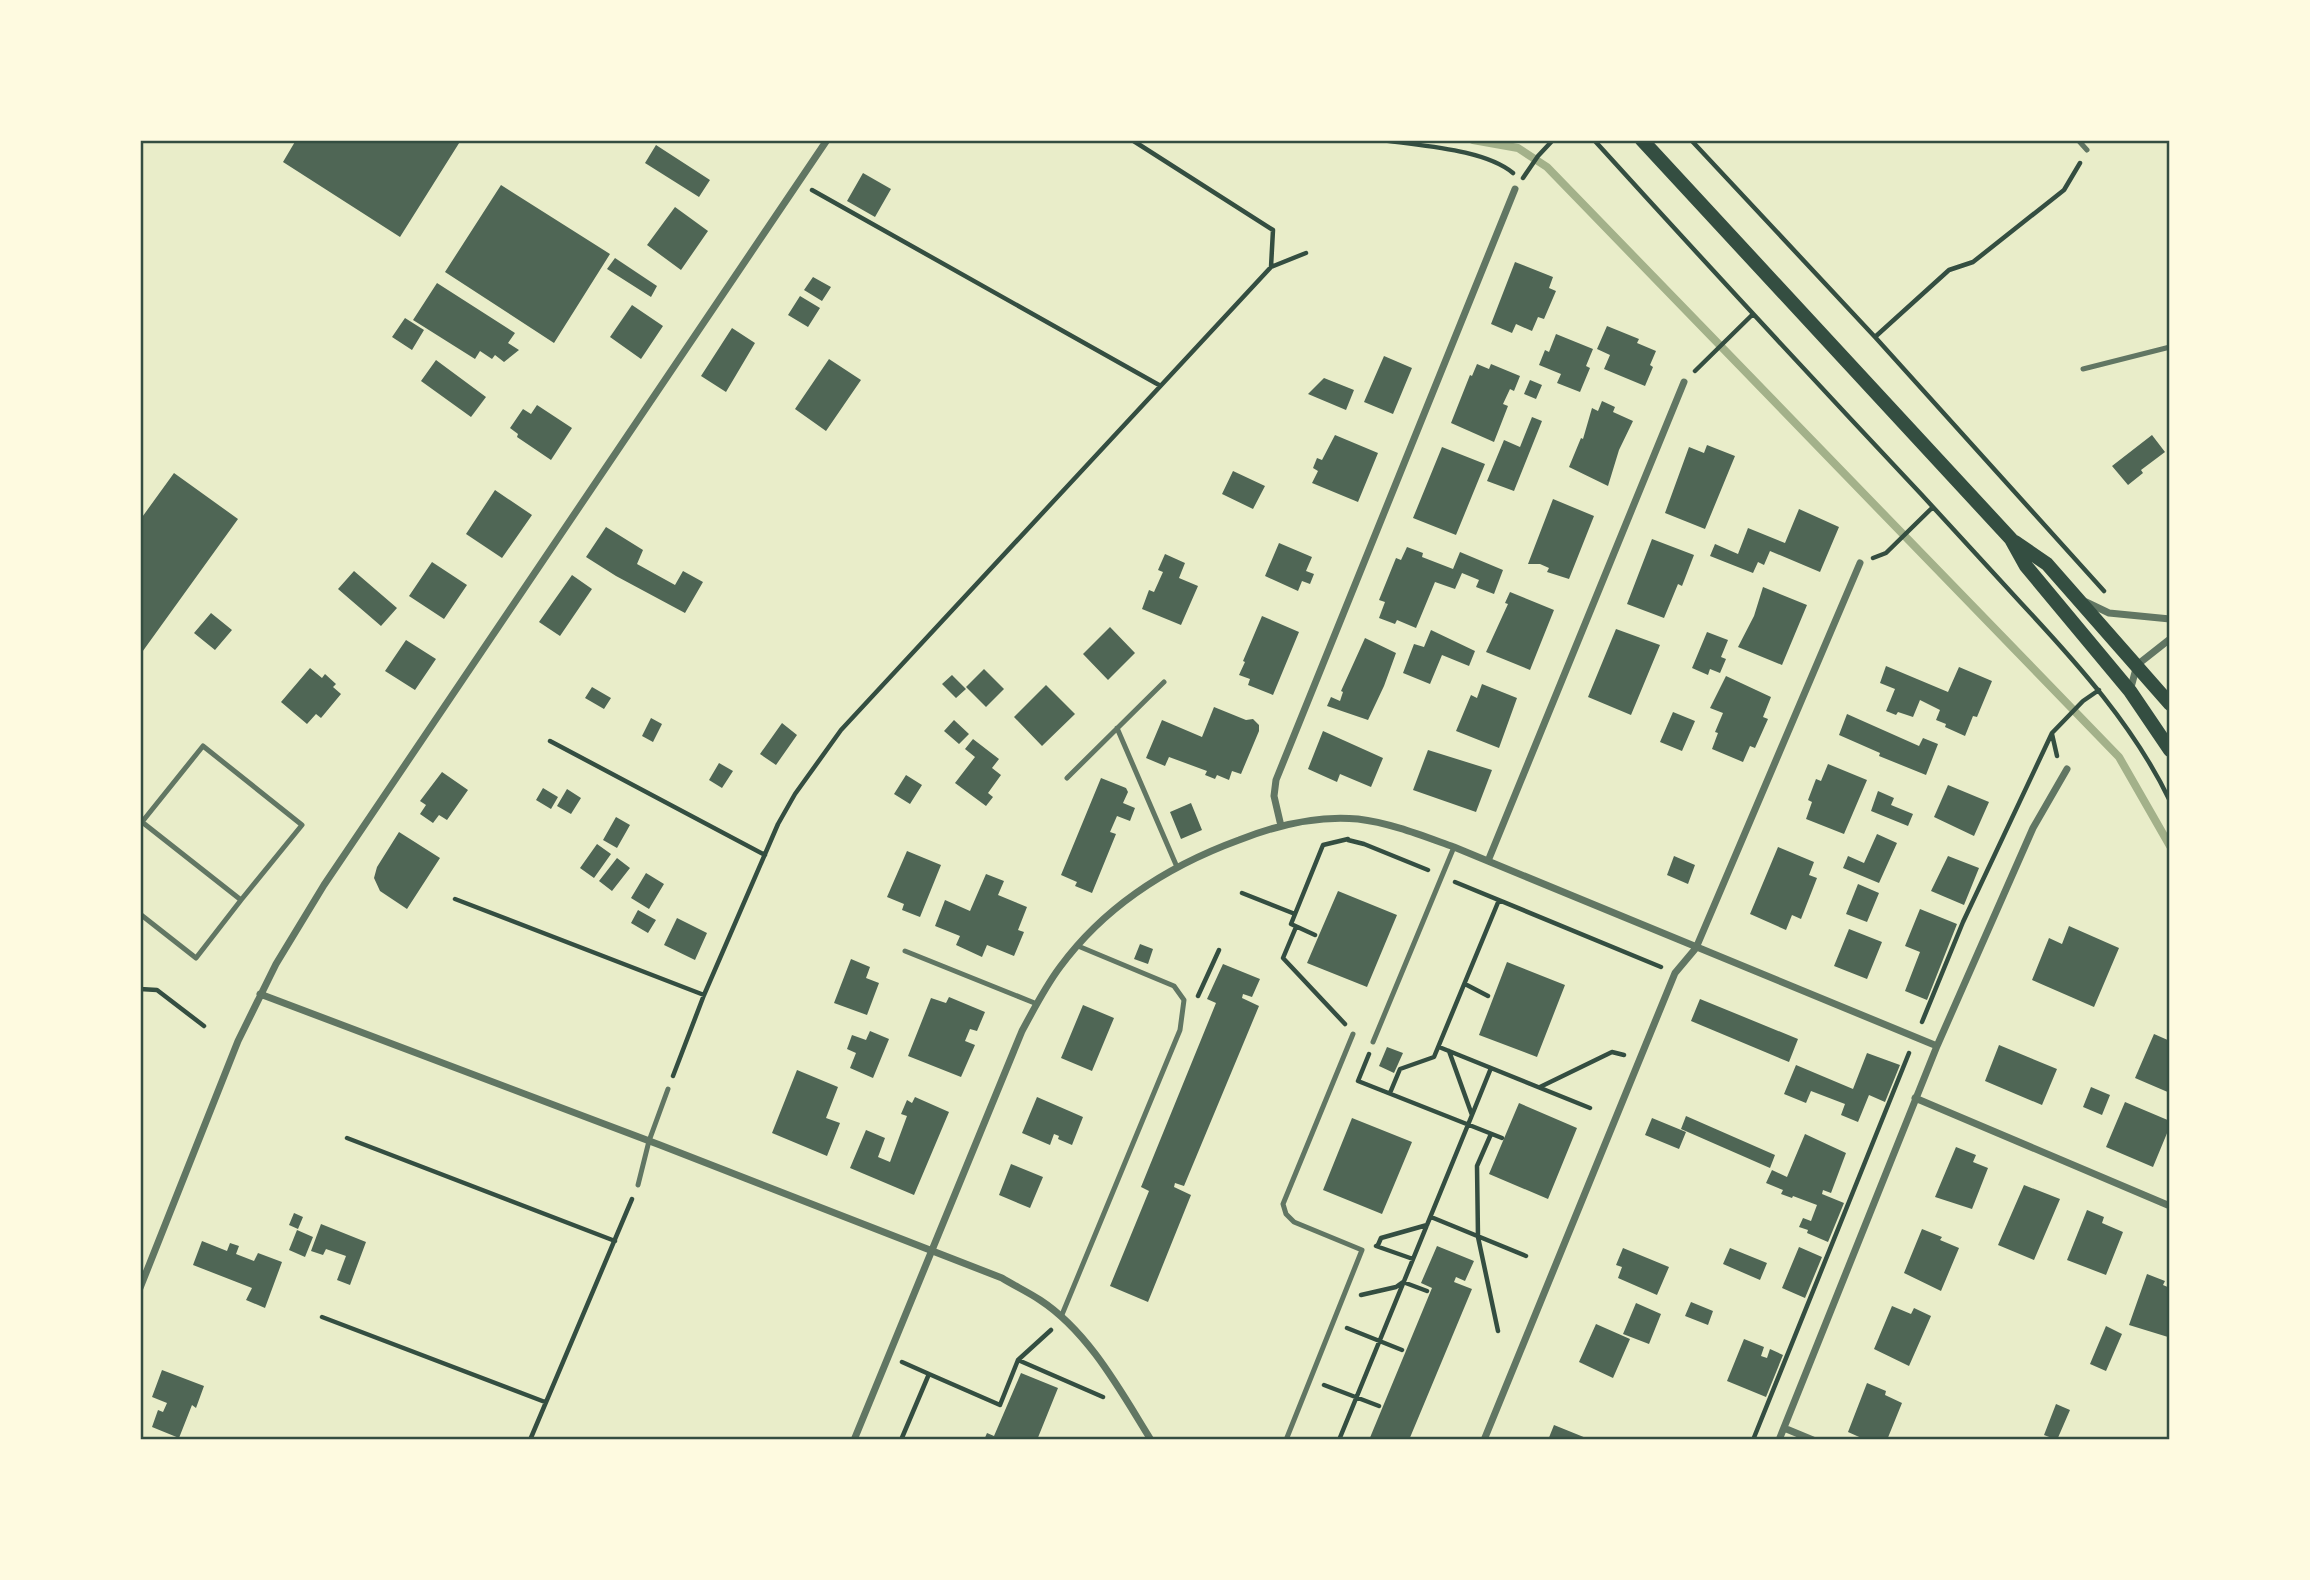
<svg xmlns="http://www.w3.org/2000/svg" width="2310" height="1580" viewBox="0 0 2310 1580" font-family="Raleway,sans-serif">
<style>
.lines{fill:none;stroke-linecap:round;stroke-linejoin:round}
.stream{stroke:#a3b18a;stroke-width:8}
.building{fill:#4f6655}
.path{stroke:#344e41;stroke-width:4.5}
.service{stroke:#617663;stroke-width:5}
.minor{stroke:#617663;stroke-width:7}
.secondary{stroke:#344e41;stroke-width:14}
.neatline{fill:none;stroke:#344e41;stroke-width:2.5}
</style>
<rect width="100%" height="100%" fill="#e9edc9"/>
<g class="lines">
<path class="stream" d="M1473,140L1518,148L1547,167L2119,757L2170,846"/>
</g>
<path class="building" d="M296,140H461L400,237L283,162Z
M656,145L710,180L699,197L645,163Z
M863,173L891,189L875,217L847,201Z
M501,185L610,254L554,343L445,272Z
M675,207L708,231L681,270L647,245Z
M615,258L657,286L651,297L607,269Z
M1515,262L1553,277L1549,288L1556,291L1544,319L1538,317L1532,331L1516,324L1512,333L1491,324Z
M813,277L831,287L822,301L804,290Z
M437,283L515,333L508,343L519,350L504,362L495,355L492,359L480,351L475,359L413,320Z
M800,296L820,308L808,327L788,315Z
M632,305L663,326L641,359L610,337Z
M405,318L424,330L412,350L392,337Z
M1607,326L1639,339L1637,343L1656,351L1650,365L1653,367L1645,386L1604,369L1610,355L1597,349Z
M732,328L755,343L726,392L701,376Z
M1556,334L1593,349L1586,366L1590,368L1580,392L1557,383L1561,374L1539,365L1545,350L1549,352Z
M1384,356L1412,368L1393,414L1364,402Z
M829,359L861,380L826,431L795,409Z
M436,360L486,397L471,417L421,381Z
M1477,364L1489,369L1491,364L1520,376L1514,391L1510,389L1503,404L1508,406L1494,442L1451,423L1470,375L1472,376Z
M1324,378L1354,390L1346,410L1308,394Z
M1530,380L1542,385L1536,399L1524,394Z
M1602,401L1615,407L1613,412L1633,421L1619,450L1608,486L1569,467L1581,438L1583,439L1592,408L1598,411Z
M537,405L572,428L551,460L517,437L518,434L510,428L523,409L531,414Z
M1532,417L1542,421L1514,491L1487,481L1504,440L1520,447Z
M1335,435L1378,453L1358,502L1312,483L1318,471L1313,468L1317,458L1322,460Z
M2152,435L2165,452L2141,470L2143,473L2128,485L2112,466Z
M1707,445L1735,456L1705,529L1665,513L1689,447L1704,453Z
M1442,447L1485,464L1456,535L1413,518Z
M1233,471L1265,486L1253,509L1222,494Z
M174,473L238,519L140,655V520Z
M495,490L532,515L502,558L466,534Z
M1553,499L1594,516L1569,579L1547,572L1549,568L1540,564H1528Z
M1799,509L1839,527L1820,572L1770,551L1764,565L1758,562L1753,573L1710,556L1715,544L1738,554L1748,528L1785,543Z
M606,527L643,550L637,564L675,585L683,571L703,582L685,613L616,576L586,557Z
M1652,539L1694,555L1682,586L1678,584L1664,618L1627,604Z
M1279,543L1312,557L1306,571L1314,574L1310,584L1302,581L1298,591L1265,576Z
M1407,547L1423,553L1422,557L1453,569L1460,552L1503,570L1494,594L1476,587L1479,580L1462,573L1455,589L1435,582L1416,628L1397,620L1395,624L1379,618L1385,602L1379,600L1396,558L1401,560Z
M1165,554L1185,563L1179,578L1198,586L1181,625L1142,609L1149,590L1154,592L1163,572L1158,570Z
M432,562L467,585L444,619L409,596Z
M354,571L397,608L381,626L338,589Z
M572,575L592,589L560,636L539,622Z
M1763,587L1807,605L1782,665L1738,647L1754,616Z
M1510,592L1554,610L1530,670L1486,652L1508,604L1505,603Z
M211,613L232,630L215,650L194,633Z
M1262,616L1299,632L1273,695L1248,685L1250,679L1239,675L1245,662L1243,661Z
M1110,627L1135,653L1108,680L1083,654Z
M1616,629L1660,645L1631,715L1588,697Z
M1431,630L1475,651L1469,666L1442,655L1430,684L1403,673L1414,644L1424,647Z
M1707,632L1728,640L1721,657L1726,659L1720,673L1710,669L1708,675L1692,668Z
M1365,638L1396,653L1384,686L1368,720L1327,706L1331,697L1340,701L1343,692L1341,691Z
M406,640L436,659L415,690L385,671Z
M1886,666L1948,692L1959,667L1992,681L1977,717L1973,716L1965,736L1945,727L1946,724L1936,720L1940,710L1920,700L1913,717L1898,712L1896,715L1886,711L1895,689L1880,683Z
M310,668L322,678L325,674L336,684L333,687L341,694L321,718L316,714L307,724L281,702Z
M984,669L1004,689L986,707L966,687Z
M952,675L966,689L956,698L942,684Z
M1726,676L1771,697L1763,717L1768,719L1755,748L1750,746L1743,762L1712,749L1718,733L1715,732L1723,713L1710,708Z
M1482,684L1517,698L1499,748L1456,731L1471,695L1477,698Z
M1046,685L1075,714L1042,746L1014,717Z
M592,687L611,698L604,709L585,698Z
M1214,707L1246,720L1253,719L1259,725V731L1241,774L1232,771L1229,780L1217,775L1215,779L1205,775L1207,771L1169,757L1165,766L1146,758L1162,720L1202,737Z
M1673,712L1695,721L1682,751L1660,742Z
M1847,714L1919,746L1923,738L1938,744L1926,775L1879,756L1880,753L1839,735Z
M651,718L662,724L653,742L642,736Z
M954,720L969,734L959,744L944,731Z
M782,723L797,735L776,765L760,754Z
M1323,731L1383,758L1371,787L1340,774L1337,782L1308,769Z
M973,739L999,759L992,768L1001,775L988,793L993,797L986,806L955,783L975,757L965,749Z
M1428,750L1492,770L1476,812L1413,790Z
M719,763L733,771L722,788L709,780Z
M1828,764L1867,780L1844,834L1806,819L1812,802L1808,800L1816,779L1821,781Z
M442,772L468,790L447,820L439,815L433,823L420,814L426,805L420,801Z
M906,775L922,785L910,804L894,794Z
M1101,778L1126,788L1128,792L1123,803L1135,808L1130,821L1117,816L1110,832L1116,834L1092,893L1075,886L1077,882L1061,875Z
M1948,785L1989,802L1974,836L1934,817Z
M543,788L558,797L551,809L536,800Z
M567,789L581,798L571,814L557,806Z
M1878,791L1894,798L1891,805L1913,814L1908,826L1871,811Z
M1191,803L1202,830L1181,839L1170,812Z
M616,817L630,825L617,848L603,840Z
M399,832L440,858L407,909L380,891L374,878L377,867Z
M1877,834L1897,843L1879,883L1843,868L1848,856L1864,863Z
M597,844L611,854L594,878L580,868Z
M1778,847L1814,862L1809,875L1817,878L1801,919L1792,915L1786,930L1750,914Z
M907,851L941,865L920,917L902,910L904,904L887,897Z
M1674,856L1695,865L1688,884L1667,875Z
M1948,856L1979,868L1964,905L1931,891Z
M617,858L630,868L612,891L599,881Z
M646,873L664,884L649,909L631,898Z
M986,874L1004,881L998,895L1027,907L1018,930L1024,932L1014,956L987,945L982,957L956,945L960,936L935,926L945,900L970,911Z
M1858,884L1879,893L1867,922L1846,914Z
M1338,891L1397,915L1367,987L1307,963Z
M1920,909L1957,924L1927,1000L1905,991L1920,952L1905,946Z
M638,910L656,920L648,933L631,923Z
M677,918L707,933L695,960L664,945Z
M2069,926L2119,948L2094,1007L2032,980L2049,938L2062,944Z
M1849,929L1882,942L1867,979L1834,966Z
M1140,944L1153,949L1148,964L1134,959Z
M851,959L870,967L866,978L879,983L867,1015L834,1003Z
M1507,962L1565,985L1537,1057L1479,1035Z
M1223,964L1260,979L1252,997L1243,994L1242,998L1259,1006L1184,1186L1175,1183L1174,1187L1191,1195L1148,1302L1110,1286L1149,1191L1141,1187L1216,1003L1207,999Z
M949,997L985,1012L977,1031L970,1029L965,1041L975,1045L961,1077L908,1056L931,998L946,1003Z
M1700,999L1798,1039L1789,1062L1691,1021Z
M1083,1005L1114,1018L1092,1071L1061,1058Z
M870,1031L889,1039L873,1078L850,1068L856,1053L847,1049L852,1035L866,1040Z
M2154,1034L2170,1041V1093L2135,1078Z
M1999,1045L2057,1069L2042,1105L1985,1081Z
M1387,1047L1403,1053L1394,1073L1379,1066Z
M1867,1053L1900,1065L1885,1102L1869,1095L1858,1122L1841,1115L1845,1104L1811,1091L1806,1103L1784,1094L1796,1065L1853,1089Z
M797,1070L838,1087L826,1118L840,1123L827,1156L772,1133Z
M2091,1087L2110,1095L2102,1115L2083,1107Z
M915,1097L949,1112L914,1195L850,1168L866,1130L885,1138L878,1157L890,1162L907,1116L901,1114L907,1100L912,1103Z
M1037,1097L1083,1117L1072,1145L1058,1139L1059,1136L1054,1134L1050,1145L1022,1133Z
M2125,1102L2170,1121V1126L2153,1167L2106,1147Z
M1519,1103L1577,1128L1548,1199L1489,1174Z
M1686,1116L1775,1155L1770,1168L1681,1129Z
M1352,1118L1412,1142L1382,1214L1323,1190Z
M1652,1118L1686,1132L1679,1149L1645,1135Z
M1805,1134L1846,1153L1831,1193L1823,1190L1822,1194L1844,1203L1828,1242L1807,1233L1808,1230L1799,1227L1803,1218L1811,1221L1817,1205L1793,1196L1792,1198L1781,1194L1783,1190L1766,1183L1772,1170L1787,1177Z
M1956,1147L1976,1155L1973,1162L1988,1168L1972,1209L1935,1197Z
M1011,1164L1043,1177L1030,1208L999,1195Z
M2024,1185L2060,1199L2034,1260L1998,1245Z
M2087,1210L2104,1217L2102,1223L2123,1232L2106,1275L2067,1260Z
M294,1213L303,1217L298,1229L289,1225Z
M321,1224L366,1242L350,1285L337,1280L346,1256L326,1249L323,1255L311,1251Z
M1922,1229L1942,1237L1940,1240L1959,1248L1941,1291L1904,1273Z
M297,1230L313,1237L305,1257L289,1250Z
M202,1241L227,1251L230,1243L239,1246L236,1254L254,1261L258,1253L282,1262L265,1308L246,1300L252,1288L193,1265Z
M1437,1246L1474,1261L1465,1281L1456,1277L1454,1282L1472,1289L1409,1440H1369L1432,1288L1421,1283Z
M1799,1247L1822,1257L1805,1298L1782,1288Z
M1623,1248L1669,1267L1657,1295L1618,1278L1622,1267L1616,1265Z
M1730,1248L1767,1263L1760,1280L1723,1264Z
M2147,1274L2165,1281L2163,1285L2170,1288V1332L2168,1337L2129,1325Z
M1691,1302L1713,1311L1708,1325L1685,1316Z
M1636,1303L1661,1314L1649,1344L1623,1334Z
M1892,1306L1911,1314L1914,1308L1931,1316L1909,1366L1874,1349Z
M1596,1324L1630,1339L1613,1378L1579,1362Z
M2106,1326L2122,1334L2106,1371L2090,1364Z
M1744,1339L1764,1347L1761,1356L1767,1358L1770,1349L1783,1355L1766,1397L1727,1381Z
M162,1370L204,1386L196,1408L192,1405L179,1438L152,1427L158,1410L163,1412L167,1403L152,1397Z
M1021,1373L1058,1388L1037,1440H984L987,1433L994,1436Z
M1867,1383L1886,1391L1885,1395L1902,1403L1887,1440H1866L1848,1432Z
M2056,1404L2070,1410L2057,1440L2044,1435Z
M1554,1425L1591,1440H1548Z"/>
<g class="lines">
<path class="path" d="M1132,140L1273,230L1271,267
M1383,140C1421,146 1484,149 1513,173
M1594,140C1702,259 1811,377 1921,494C1954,530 1988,567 2021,603C2077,663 2134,726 2170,801
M1691,140L1875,337L2104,591
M1523,178L1538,156L1553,140
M812,190L1159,385
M1875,337L1949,270L1973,262L2064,190L2080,163
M1695,371L1752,315
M1873,558L1886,553L1933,507
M2052,734L2057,756
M550,741L765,855
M1348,840L1364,844L1428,870
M1455,882L1661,967
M1242,893L1295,914
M455,899L704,995
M1296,927L1283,958L1345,1024
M1315,935L1291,924L1323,845L1348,839
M1465,984L1488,996
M140,989L157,990L204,1026
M1198,996L1219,950
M1922,1022L1963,922L2052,733L2083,701L2099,690
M1439,1047L1590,1108
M1369,1054L1358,1081L1502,1138
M673,1076L704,995L778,824L795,794L841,730L1271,267L1306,253
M1540,1087L1612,1052L1624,1055
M1390,1093L1400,1069L1434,1057L1499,900
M1472,1115L1491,1068
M1491,1134L1477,1166L1478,1237L1498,1331
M347,1138L615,1241
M1431,1217L1526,1256
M1378,1245L1381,1238L1427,1225
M1376,1246L1413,1259
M1361,1295L1396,1287L1403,1282L1427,1291
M322,1317L545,1402
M1347,1328L1402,1350
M1018,1360L1103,1397
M929,1374L1000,1405L1018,1360L1051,1330
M1324,1385L1379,1406
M530,1440L632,1199
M901,1440L929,1374L902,1362
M1339,1440L1472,1115L1449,1051
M1753,1440L1909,1053"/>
<path class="service" d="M2078,140L2087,150
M2083,369L2170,347
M1117,728L1177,867
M1067,778L1164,682
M142,822L203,746L302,825L241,900
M140,825L142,822L241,900L196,958L140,914
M905,951L1037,1004
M1373,1042L1454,847
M638,1185L649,1141L668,1089
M1061,1317L1180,1030L1184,1000L1174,986L1078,946
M1286,1440L1362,1250L1294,1222L1286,1214L1283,1204L1353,1034"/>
<path class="minor" d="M2086,602L2109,613L2170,619
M2130,691L2137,665L2170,639
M1281,826L1274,796L1276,780L1515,189
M1488,861L1684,382
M260,994L660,1145L1002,1278C1015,1286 1028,1292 1040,1300C1089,1332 1121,1392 1151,1440
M1915,1098L2170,1206
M140,1288L238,1041L276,964L324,885L827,140
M1784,1428L1813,1440
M854,1440L1022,1031C1034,1009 1045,987 1060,967C1105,906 1168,866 1239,840C1277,825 1316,815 1358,819C1391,823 1423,836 1454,847L1937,1046
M1484,1440L1675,973L1696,948L1860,563
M1779,1440L1937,1046L2033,828L2067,769"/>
<path class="secondary" d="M1642,140L2011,539L2026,566L2130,691L2170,750
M2015,542L2047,564L2170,704"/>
</g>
<rect width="2310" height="1580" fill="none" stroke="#fefae0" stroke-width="284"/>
<rect x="142" y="142" width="2026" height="1296" class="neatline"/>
</svg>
